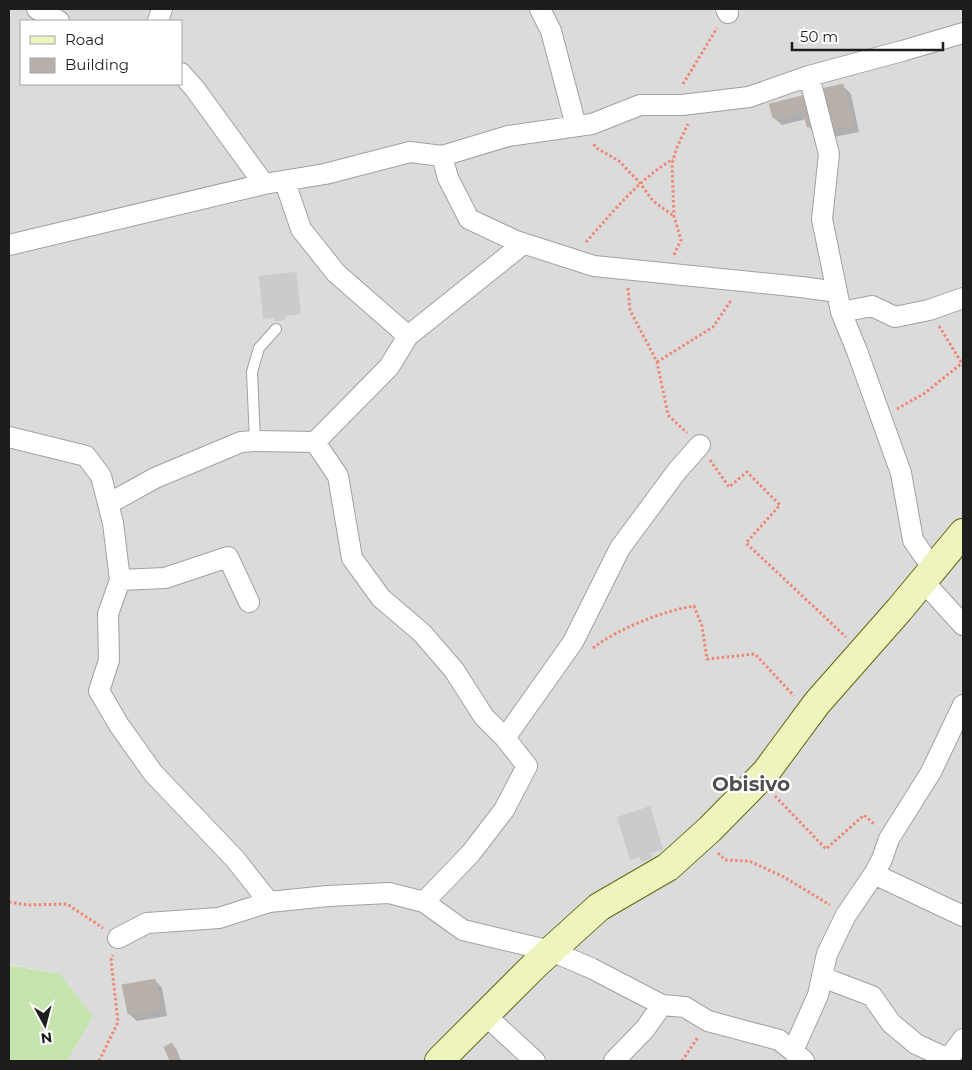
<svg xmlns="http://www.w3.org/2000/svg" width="972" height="1070" viewBox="0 0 972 1070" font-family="Montserrat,sans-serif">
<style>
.residential{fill:#dbdbdb;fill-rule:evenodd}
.religious{fill:#cbcbcb}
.grass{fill:#c6e4ae}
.shadow{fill:#0003}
.building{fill:#b7b0aa;stroke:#beb3a8}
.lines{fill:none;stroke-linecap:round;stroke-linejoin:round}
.lane-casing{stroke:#a1a1a1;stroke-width:12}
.street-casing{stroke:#a1a1a1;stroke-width:22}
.secondary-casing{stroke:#5d6b0e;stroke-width:30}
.path{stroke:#ee8775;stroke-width:3;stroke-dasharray:2.5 2.5;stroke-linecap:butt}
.lane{stroke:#fff;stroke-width:10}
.street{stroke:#fff;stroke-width:20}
.secondary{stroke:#eef4bc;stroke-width:28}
.labels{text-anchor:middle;stroke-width:4.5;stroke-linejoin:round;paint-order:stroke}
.district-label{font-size:20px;font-weight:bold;fill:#505050;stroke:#fff}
</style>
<rect width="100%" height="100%" fill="#eeebe4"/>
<path class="residential" d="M9,9H963V1061H67L93,1016L60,974L9,964ZM21,21H181V84H21Z"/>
<path class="religious" d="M296,272L301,314L285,316V320L275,321L274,318L263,319L259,276Z
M650,806L663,849L651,853L652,858L641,862L640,857L630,860L617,817Z"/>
<path class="grass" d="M9,965L60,974L93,1016L67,1061H9Z"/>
<path class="shadow" d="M843,86L851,94L859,132L834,137L815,134L808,126L806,119L782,125L774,118Z
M155,980L162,988L167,1016L137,1021L129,1014Z
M172,1045L176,1048L181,1061H172L166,1048Z"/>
<path class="building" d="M843,84L852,124L825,130L817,90Z
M810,94L818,124L807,127L803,111L773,118L769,104Z
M155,979L160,1008L128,1014L122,985Z
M172,1043L180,1061H170L164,1047Z"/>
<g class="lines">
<defs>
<path id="lane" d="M255,441L252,372L259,348L276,329"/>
<path id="street" d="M37,9L59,21
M540,9L551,31L576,126
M726,9L728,13
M158,21L162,9
M181,73L195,89L264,184
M809,76L829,154L822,219L841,312L857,351L901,473L913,540L933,569
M442,156L448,178L469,219L516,241L594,266L801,287L837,292
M285,182L301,229L336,273L408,336
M9,245L264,184L325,174L410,152L442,156L508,136L592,124L640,105H682L749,97L809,76L902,51L963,33
M841,312L872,306L895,317L929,310L963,298
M9,437L86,456L101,476L113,523L120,580L108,614L109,660L99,691L119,725L153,773L235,859L269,902
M315,442L338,476L352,558L381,598L422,633L454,670L484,717L505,738L527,766L504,810L471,853L424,902
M108,504L155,478L241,442L255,441L315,442L389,367L408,336L523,244
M120,580L165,578L228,557L249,602
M923,581L963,625
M505,738L573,642L620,548L677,471L700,445
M874,874L963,916
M118,938L147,923L219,918L269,902L328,896L389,893L424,902L463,930L551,951L591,968L662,1005L685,1007L708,1021L779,1040L793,1051L804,1061
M822,977L872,996L891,1023L916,1044L944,1057L952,1054L963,1039
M485,1015L535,1061
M793,1051L818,995L827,954L846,915L874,874L882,859L889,839L931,772L963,705
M614,1061L645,1029L662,1005"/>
<path id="secondary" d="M439,1061L536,964L599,907L668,867L710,829L766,772L817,703L899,610L963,533"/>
</defs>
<use href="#lane" class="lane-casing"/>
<use href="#street" class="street-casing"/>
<use href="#secondary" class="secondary-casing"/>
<path class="path" d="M683,84L717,28
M594,144L595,147L619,161L640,183L653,201L674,216
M586,242C613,212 638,180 673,159
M674,255L681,240L674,216L672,164L677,147L688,124
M628,288L630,310L657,362L668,415L687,433
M939,326L963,365
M657,362L713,327L732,299
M897,409L925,393L962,363
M710,460L729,487L747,472L780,505L746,543L846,637
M593,648C619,628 663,611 694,606L702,626L707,659L755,654L794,696
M775,796L826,849L864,815L875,825
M718,853L725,860L749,861L784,877L830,905
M9,902L28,905L67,904L103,928
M99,1061L118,1022L111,960L113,955
M682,1061L698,1037"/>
<use href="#lane" class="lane"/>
<use href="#street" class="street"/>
<use href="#secondary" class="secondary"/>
</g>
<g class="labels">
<g class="district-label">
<text x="751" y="791">Obisivo</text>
</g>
</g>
<rect width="972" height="1070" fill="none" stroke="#1d1d1d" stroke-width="20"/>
<rect x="20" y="20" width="162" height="65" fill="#ffffff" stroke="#a5a5a5"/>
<rect x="30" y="36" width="25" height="8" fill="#eef4bc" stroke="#a5a5a5"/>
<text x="65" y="45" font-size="15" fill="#1d1d1d">Road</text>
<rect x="30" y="58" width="25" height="15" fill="#b7b0aa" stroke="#a5a5a5"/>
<text x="65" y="70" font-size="15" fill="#1d1d1d">Building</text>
<g transform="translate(45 1025) rotate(173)" stroke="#ffffff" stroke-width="4" paint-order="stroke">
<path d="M0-4L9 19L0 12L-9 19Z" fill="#1d1d1d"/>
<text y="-8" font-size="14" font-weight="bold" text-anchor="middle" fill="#1d1d1d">N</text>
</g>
<path d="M792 42v8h151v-8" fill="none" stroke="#1d1d1d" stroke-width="2.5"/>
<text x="800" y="42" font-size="15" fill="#1d1d1d" stroke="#ffffff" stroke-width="4" paint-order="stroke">50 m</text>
</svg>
